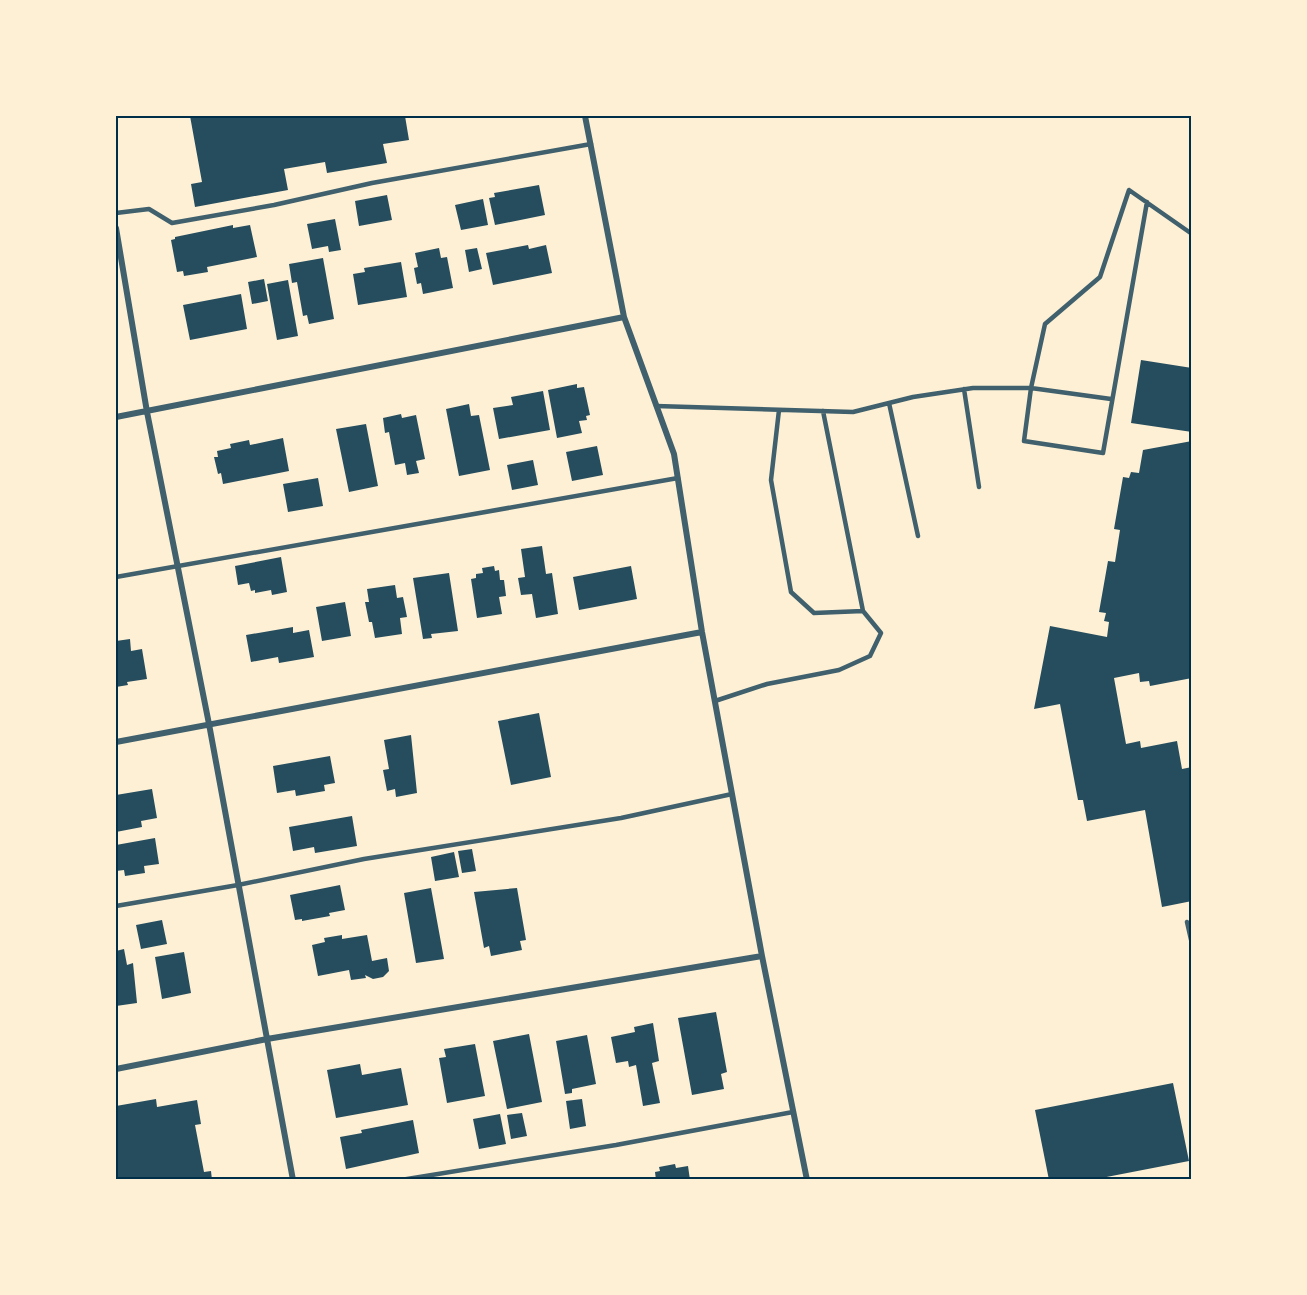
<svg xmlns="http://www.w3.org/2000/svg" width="1307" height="1295" viewBox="0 0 1307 1295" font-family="'Sofia Sans Condensed',sans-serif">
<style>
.building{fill:#264d5e}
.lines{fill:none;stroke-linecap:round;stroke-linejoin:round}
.service{stroke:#3f606c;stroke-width:4.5}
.minor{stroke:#3f606c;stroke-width:6}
.neatline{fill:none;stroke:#003049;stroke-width:2}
</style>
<rect width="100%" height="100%" fill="#fdf0d5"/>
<path class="building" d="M190,116H405L409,140L383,144L387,163L327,173L325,162L284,169L288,190L195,207L191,184L202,182Z
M539,185L545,215L495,225L489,198L495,197L494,193Z
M387,195L392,220L359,226L355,201Z
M483,199L488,225L461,230L455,205Z
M335,219L341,250L329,252L328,246L312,249L307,224Z
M233,225V228L250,225L257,257L207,267L208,272L184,276L183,271L177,272L171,240L175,239V237Z
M528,245L529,249L546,245L552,273L493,285L486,253Z
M439,248L441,258L447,257L453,288L423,294L421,283L417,284L414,268L418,267L415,253Z
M477,248L482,269L469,272L465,250Z
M323,258L334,319L309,324L307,315L303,316L297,282L292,283L289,264Z
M401,262L407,297L358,305L353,274L365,272L364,268Z
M264,279L268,301L252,304L248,282Z
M288,280L298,336L277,340L267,284Z
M241,294L247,329L190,340L183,305Z
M1141,360L1192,368V432L1131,423Z
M577,384V388L584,387L590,415L586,416L587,420L579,421L582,433L557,438L548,390Z
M543,391L550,430L499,439L493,408L513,405L511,397Z
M469,404L471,416L479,415L490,470L459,476L446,409Z
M401,414L402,418L416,415L425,459L416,461L419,473L407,475L405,463L395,465L389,432L385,433L383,418Z
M366,424L378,486L349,492L336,429Z
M283,438L289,471L223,484L221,473L218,474L214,457H218L217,451L231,448L230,444L249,440L250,445Z
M1192,441V678L1150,686L1149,681L1140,682L1139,673L1114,678L1126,744L1140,741L1141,748L1177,741L1182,769L1192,767V901L1162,907L1145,810L1087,821L1083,800H1078L1060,704L1034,709L1050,626L1107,637L1109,622L1104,621L1106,613L1099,612L1108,561L1115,562L1120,530L1114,529L1123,477L1129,478L1131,472L1139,473L1143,450Z
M597,446L603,475L572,481L566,452Z
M533,460L538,485L512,490L507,465Z
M318,478L323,506L288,512L283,484Z
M542,546L546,574L552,573L558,614L536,618L532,594L521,595L518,578L525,577L521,549Z
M281,557L287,592L272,595L271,590L255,593V590L251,591L249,583L238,585L235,566Z
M494,566L495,571L499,570L500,580H504L506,596L499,597L502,614L477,618L471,579L476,578V574L483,573L482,568Z
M631,566L637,599L579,610L573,577Z
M449,573L458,631L431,634L432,638L423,639L413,578Z
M395,585L397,598L403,597L407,617L400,618L402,634L375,638L372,622H369L365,602H369L367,589Z
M345,602L351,636L322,641L316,607Z
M293,627V633L309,630L314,657L279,663L278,657L251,662L246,635Z
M130,639L131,651L142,649L147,679L127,682L128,685L116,687V641Z
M539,713L551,777L511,785L498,721Z
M411,735L417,793L396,797L395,789L387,791L383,770L389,769L384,740Z
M330,756L335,783L324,785L325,791L296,796L295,790L277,793L273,766Z
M152,789L157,818L141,821L142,827L116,832V795Z
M352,816L357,846L315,853L314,847L293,851L289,827Z
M155,838L159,864L144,866L145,873L125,876L124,870L116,871V845Z
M472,849L476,871L462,873L458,851Z
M454,852L459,877L435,881L431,857Z
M340,885L345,910L329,913L330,916L302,921V919L295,920L290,895Z
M431,888L444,959L416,963L404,893Z
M517,888L526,940L520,941L522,950L491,956L489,946L484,948L474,892Z
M162,920L167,944L141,949L136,925Z
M342,935V939L367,935L372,961L387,958L389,971L383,977L373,979L365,975L366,978L351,980L349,970L318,976L312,945L325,942L324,938Z
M124,949L127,965L133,963L137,1003L116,1006V951Z
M184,952L191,993L162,999L155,957Z
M716,1012L727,1072L721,1074L724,1089L692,1095L678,1018Z
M653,1023L659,1061L652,1063L660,1103L643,1106L636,1065L629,1067L628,1061L616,1063L611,1037L635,1032L634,1027Z
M529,1034L542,1102L507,1109L493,1041Z
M587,1035L596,1084L572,1089V1093L565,1094L556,1041Z
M475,1044L485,1096L447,1103L439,1058L446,1057L444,1049Z
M360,1064L362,1075L401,1068L408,1105L336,1118L327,1070Z
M1173,1083L1189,1161L1091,1180H1049L1035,1110Z
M156,1099L157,1107L197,1100L201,1124L195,1125L204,1172L211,1171L212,1180H116V1106Z
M582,1099L586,1126L570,1129L566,1101Z
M522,1113L527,1136L511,1139L507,1115Z
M500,1114L506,1144L479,1149L473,1119Z
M413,1120L419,1153L346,1169L340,1137L362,1133L361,1130Z
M675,1164L676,1168L688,1166L690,1180H656L655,1172L660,1171L659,1167Z"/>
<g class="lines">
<path class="service" d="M1147,202L1103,453L1024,441L1031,388L1045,324L1100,277L1129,190L1192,234
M116,213L149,209L172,223L274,205L372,183L591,144
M964,389L979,487
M889,403L918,536
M656,406L853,412L913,397L973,388H1031L1111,399
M823,411L863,611
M116,577L678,478
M715,701L767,684L839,670L870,656L881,633L863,611L814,613L791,592L771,480L779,410
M116,906L238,885L364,859L621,818L732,794
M1187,922L1192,944
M401,1180L616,1145L793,1112"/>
<path class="minor" d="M585,116L624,317L674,454L702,632L762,956L807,1180
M116,228L147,412L209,724L293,1180
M116,417L624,317
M116,742L702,632
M116,1069L267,1039L762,956"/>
</g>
<rect width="1307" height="1295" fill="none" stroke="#fdf0d5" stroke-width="234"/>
<rect x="117" y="117" width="1073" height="1061" class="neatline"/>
</svg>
